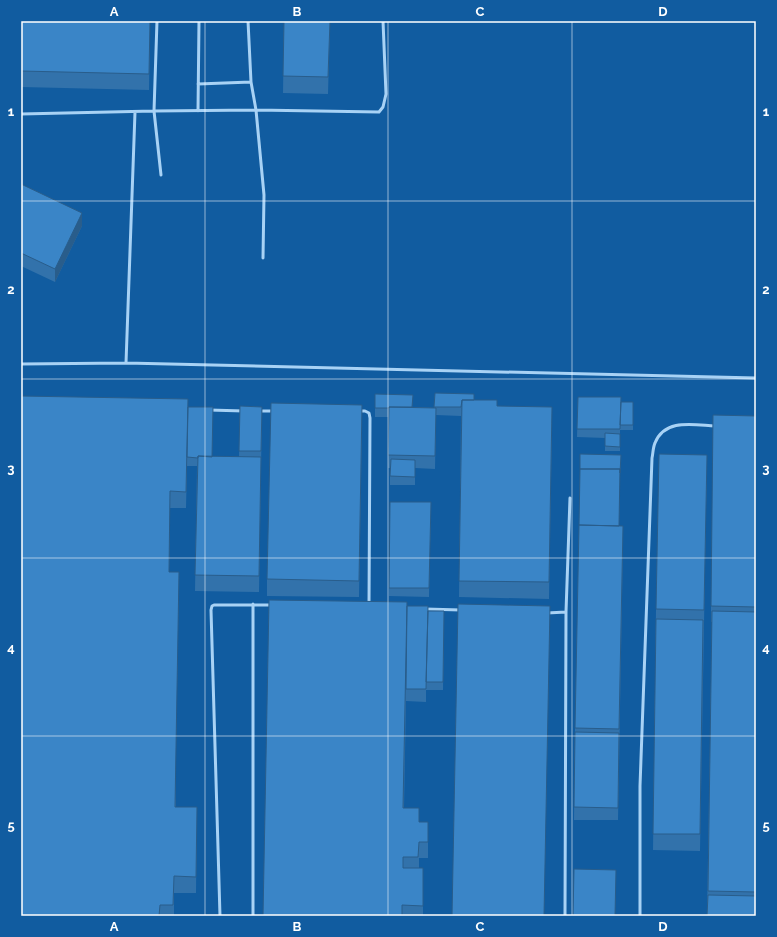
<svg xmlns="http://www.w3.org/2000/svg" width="777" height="937" viewBox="0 0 777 937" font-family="Raleway,sans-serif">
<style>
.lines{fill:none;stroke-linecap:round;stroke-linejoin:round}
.service{stroke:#a8d2f5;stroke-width:3}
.wall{fill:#3272ab}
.shaded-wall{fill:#295d8b}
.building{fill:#3a85c7;stroke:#295d8b}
.grid{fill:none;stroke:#fff;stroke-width:1;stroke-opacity:0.55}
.neatline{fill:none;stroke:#fff;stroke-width:1.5}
.grid-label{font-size:13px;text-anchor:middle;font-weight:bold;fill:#fff}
</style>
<rect width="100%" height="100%" fill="#115ca0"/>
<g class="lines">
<path class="service" d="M157,21L154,111L161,175
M248,21L251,82L256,110L264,195L263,258
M198,84L251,82
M198,111L199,21
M21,114L154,111L256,110L379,112L383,107L386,94L383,21
M126,363L135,112
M21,364L126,363L756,378
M209,410L244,411
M259,411H274
M359,411H365L369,413L370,418L369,605
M253,604V916
M425,609L461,610
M547,613L566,612L570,498
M220,916L211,610L212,606L214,605H272
M565,916L566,612
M640,916V786L652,458C653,454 653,447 655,443C665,418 694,425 715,426"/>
</g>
<path class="wall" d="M21,21H150L149,90L21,87Z
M284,21H330L328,94L283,93Z
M21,184L82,226L55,282L21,266Z
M435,393L474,400L497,406L552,423L549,599L459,597L461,416L436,415L435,469L415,468V485H390V468H388L389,417H375V394L413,407L434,408Z
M578,397L621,402H633V430H620V451H605V438L577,437Z
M240,406L262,407L259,592L195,591L197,466H187L186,508H170L169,572L176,807H197L196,893H174V916H21L188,407L212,457H239Z
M756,416V916H707L712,622H711V606Z
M362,421L359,597L267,596V579Z
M707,455L700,851L653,850L656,609Z
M390,502H431L429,597L389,596Z
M619,526L623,542L618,820H574L575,728Z
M407,606L428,611H444L443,690H426V702L406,701L404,808L419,822H428V858H419V868H423V916H263Z"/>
<path class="shaded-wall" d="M82,213V226L55,282V269Z"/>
<path class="building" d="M21,21H150L149,74L21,71Z
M284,21H330L328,77L283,76Z
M21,184L82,213L55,269L21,253Z
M435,393L474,394V400H462L461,407H434Z
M375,394L413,395L412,407H389V408H375Z
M21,396L188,399L186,492L170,491L169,572H179L175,807H197L196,877L174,876L173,905H160L159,916H21Z
M578,397H621L620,429H577Z
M462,400H497V406L552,407L549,582L459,581Z
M621,402H633V425H620Z
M271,403L362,405L359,581L267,579Z
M240,406L262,407L261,451H239Z
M188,407H213L212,457L198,456V458L187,457Z
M389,407L436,408L435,456L388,455Z
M713,415L756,416V607L711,606Z
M605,433L620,434V447L605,446Z
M580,454L621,455L620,473V469H580Z
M659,454L707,455L704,610L656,609Z
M198,456L261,457L259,576L195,575Z
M391,459L415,460V477L390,476Z
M580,469H620L619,526L579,525Z
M390,502H431L429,588H389Z
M579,525L623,526L619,729L575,728Z
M269,600L407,602L403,808H419V822H428V842H419L418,857H403V868H423V906L402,905V916H263Z
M458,604L550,606L544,916H452Z
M407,606H428L426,689H406Z
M428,611H444L443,682H426Z
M712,611L756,612V892L708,891Z
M656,619L703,620L700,834H653Z
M575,732L619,733L618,808L574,807Z
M574,869L616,870L615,916H573Z
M708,895L756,896V916H707Z"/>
<path class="grid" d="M205,21V916M388,21V916M572,21V916M21,201H756M21,379H756M21,558H756M21,736H756"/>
<rect width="777" height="937" fill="none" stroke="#115ca0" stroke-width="44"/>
<rect x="22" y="22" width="733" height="893" class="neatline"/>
<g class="grid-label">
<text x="114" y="16">A</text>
<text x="297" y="16">B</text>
<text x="480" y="16">C</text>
<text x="663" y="16">D</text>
<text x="11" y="116">1</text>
<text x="766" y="116">1</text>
<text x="11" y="294">2</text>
<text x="766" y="294">2</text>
<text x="11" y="473">3</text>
<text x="766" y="473">3</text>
<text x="11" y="652">4</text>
<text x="766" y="652">4</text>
<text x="11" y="830">5</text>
<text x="766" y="830">5</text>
<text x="114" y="931">A</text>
<text x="297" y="931">B</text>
<text x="480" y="931">C</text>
<text x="663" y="931">D</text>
</g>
</svg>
